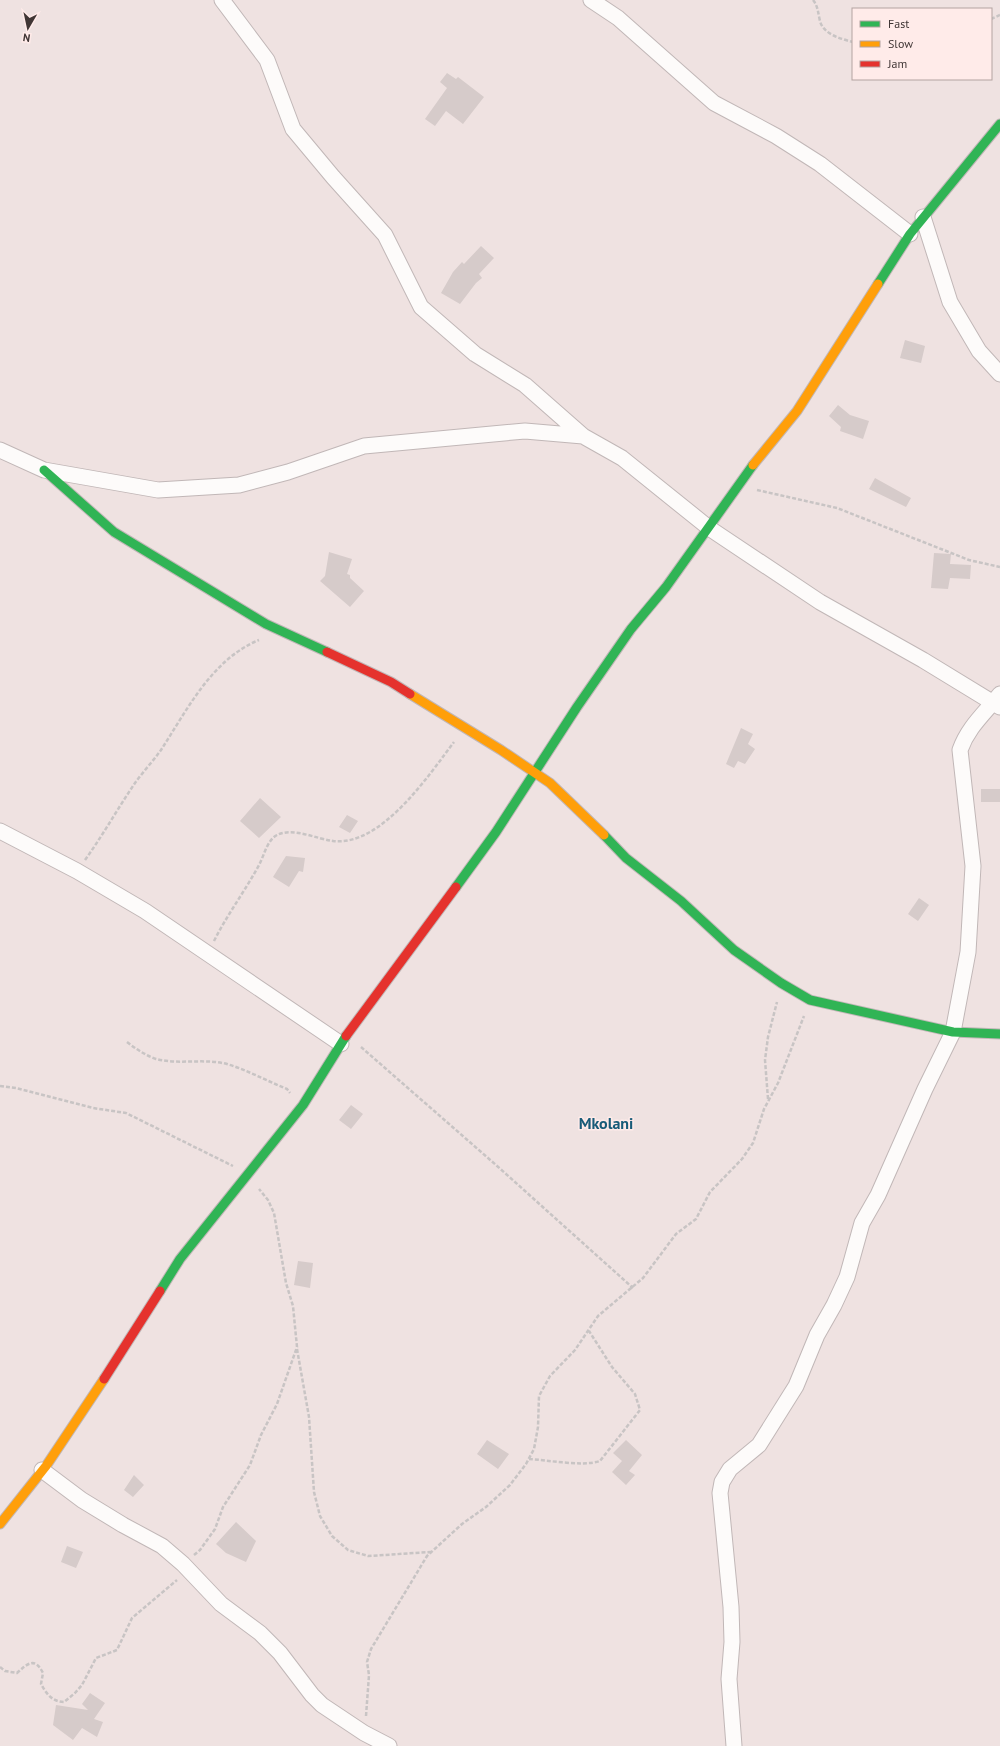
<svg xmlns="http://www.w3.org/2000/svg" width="1000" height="1746" viewBox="0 0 1000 1746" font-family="'PT Sans',sans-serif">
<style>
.building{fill:#d6cbca}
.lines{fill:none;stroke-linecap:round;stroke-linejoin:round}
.street-casing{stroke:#c1b7b7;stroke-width:17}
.fast-casing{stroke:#c1b7b7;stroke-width:11}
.slow-casing{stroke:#c1b7b7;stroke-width:11}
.jam-casing{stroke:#c1b7b7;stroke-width:11}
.path{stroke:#c8c4c4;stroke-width:2.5;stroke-dasharray:4 2;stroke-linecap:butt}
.street{stroke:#fdfbfa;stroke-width:15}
.fast{stroke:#30b455;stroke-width:9}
.slow{stroke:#ff9f0a;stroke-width:9}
.jam{stroke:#e5322d;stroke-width:9}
.labels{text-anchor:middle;stroke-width:3;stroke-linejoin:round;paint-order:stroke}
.quarter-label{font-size:16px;font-weight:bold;fill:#185b78;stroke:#ffebe9}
</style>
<rect width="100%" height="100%" fill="#efe2e1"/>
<path class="building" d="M447,73L456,79L458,77L484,97L463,124L446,111L435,126L425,119L447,88L440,82Z
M481,246L494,258L479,274L482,278L476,283L460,304L441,293L453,272L462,262L464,264Z
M905,340L925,346L921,363L900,358Z
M838,405L850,415L869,421L863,439L840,431L841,427L829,416Z
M875,478L911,498L906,507L869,489Z
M329,552L352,559L347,574L350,575V578L364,591L350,607L320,581L325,576Z
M934,553L951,554L950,564L971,565L970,579L950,578L948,589L931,588Z
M741,728L753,734L748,744L755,749L745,764L738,761L734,768L726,764Z
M981,789H1000V802H981Z
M260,798L281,817L259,838L240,821Z
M347,815L358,821L350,833L339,827Z
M286,856L305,858L303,872L299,871L289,887L273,877Z
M919,898L929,905L918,921L908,914Z
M351,1105L363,1114L351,1129L339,1120Z
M298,1261L313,1263L310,1288L294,1285Z
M487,1440L509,1454L498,1469L477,1454Z
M626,1440L642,1455L629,1471L635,1475L626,1485L612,1472L622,1461L613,1453Z
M134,1475L144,1485L133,1497L124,1490Z
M236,1522L256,1541L246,1562L226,1553L216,1544Z
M67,1546L83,1552L76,1568L61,1562Z
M90,1693L105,1703L94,1719L103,1722L97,1737L82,1728L73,1740L53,1725L56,1705L88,1710L82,1704Z"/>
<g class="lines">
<defs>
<path id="street" d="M222,0L267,60L293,129L333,177L385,235L421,307L475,354L525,385L583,436
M591,0L618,18L714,103L776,136L820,164L910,234
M923,217L950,302L979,351L1000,374
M0,450L44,470L158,490L239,485L288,472L364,446L525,431L583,436L622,458L709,528L820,602L923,660L1000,707
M0,831L77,871L145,911L341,1044
M42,1470L82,1500L123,1525L162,1546L183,1564L221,1604L260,1633L280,1653L312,1695L322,1705L364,1733L389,1746
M734,1746L729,1679L732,1642L731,1607L720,1493L722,1482L730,1469L759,1445L796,1386L817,1335L834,1305L847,1277L862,1223L878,1195L925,1089L953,1032L968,952L973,866L960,750C968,727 985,713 1000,694"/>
<path id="fast" d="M878,284L910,234L1000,124
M44,470L114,532L266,624L327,652
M604,835L626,858L681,901L734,950L781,983L810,1000L953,1032L1000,1034
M456,887L496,832L577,707L631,629L666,587L753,465
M160,1291L180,1259L303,1105L346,1036"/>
<path id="slow" d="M753,465L797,411L878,284
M410,694L501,750L550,783L604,835
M0,1524L46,1466L104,1379"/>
<path id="jam" d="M327,652L391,682L410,694
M346,1036L456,887
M104,1379L160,1291"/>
</defs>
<use href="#street" class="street-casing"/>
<use href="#fast" class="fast-casing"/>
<use href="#slow" class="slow-casing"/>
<use href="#jam" class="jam-casing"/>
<path class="path" d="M813,0C818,6 818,13 820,21C823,34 841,39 853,42
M991,19L1000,15
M757,490L837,508L969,560L1000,567
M85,860C103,835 118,808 135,783C143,772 153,761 161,750C187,710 212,659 259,640
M214,941C227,915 245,891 259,865C264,856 267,840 277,835C293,827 317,839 333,841C381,847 429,775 454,742
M127,1042C136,1049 145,1055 156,1059C179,1065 204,1058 227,1064C247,1070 267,1081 287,1089L290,1093
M361,1047L496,1165L633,1288
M0,1086L16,1088L93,1108L126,1113L233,1166
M768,1099L765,1060L768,1037L777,1002
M297,1349L309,1417L314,1492L320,1516L332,1536L348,1550L368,1556L431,1552
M529,1459C548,1460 583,1467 600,1461L640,1410L635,1394L612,1367L589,1331
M194,1555L200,1550L215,1529L223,1507L250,1465L261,1435L277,1404L297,1347L293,1306L286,1283L274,1213L268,1200L259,1189
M0,1667L5,1671L17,1673C28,1663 35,1657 43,1673L41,1684C46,1693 52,1702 64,1702L75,1693L82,1685L96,1658L117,1650L132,1618L177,1580
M366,1716L369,1675L367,1662L371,1649L427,1556L462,1524L486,1507L510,1485L526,1464L534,1449L538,1427L539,1396L550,1376L575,1350L598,1316L643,1278L676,1234L696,1219L710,1192L742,1159L753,1143L764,1109L778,1083L804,1016"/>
<use href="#street" class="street"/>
<use href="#fast" class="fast"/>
<use href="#slow" class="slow"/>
<use href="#jam" class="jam"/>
</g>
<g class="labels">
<g class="quarter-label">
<text x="606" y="1129">Mkolani</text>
</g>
</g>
<rect x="852" y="8" width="140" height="72" fill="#ffebe9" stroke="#b3a3a1"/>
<rect x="860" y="21" width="20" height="6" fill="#30b455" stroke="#b3a3a1"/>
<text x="888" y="28" font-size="12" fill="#403635">Fast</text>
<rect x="860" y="41" width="20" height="6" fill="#ff9f0a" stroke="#b3a3a1"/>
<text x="888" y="48" font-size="12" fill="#403635">Slow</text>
<rect x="860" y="61" width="20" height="6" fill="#e5322d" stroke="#b3a3a1"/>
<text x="888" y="68" font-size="12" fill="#403635">Jam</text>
<g transform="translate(28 28) rotate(189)" stroke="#ffebe9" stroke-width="3" paint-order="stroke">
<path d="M0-3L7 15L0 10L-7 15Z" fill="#403635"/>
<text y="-6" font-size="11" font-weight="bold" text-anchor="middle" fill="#403635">N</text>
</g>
</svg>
